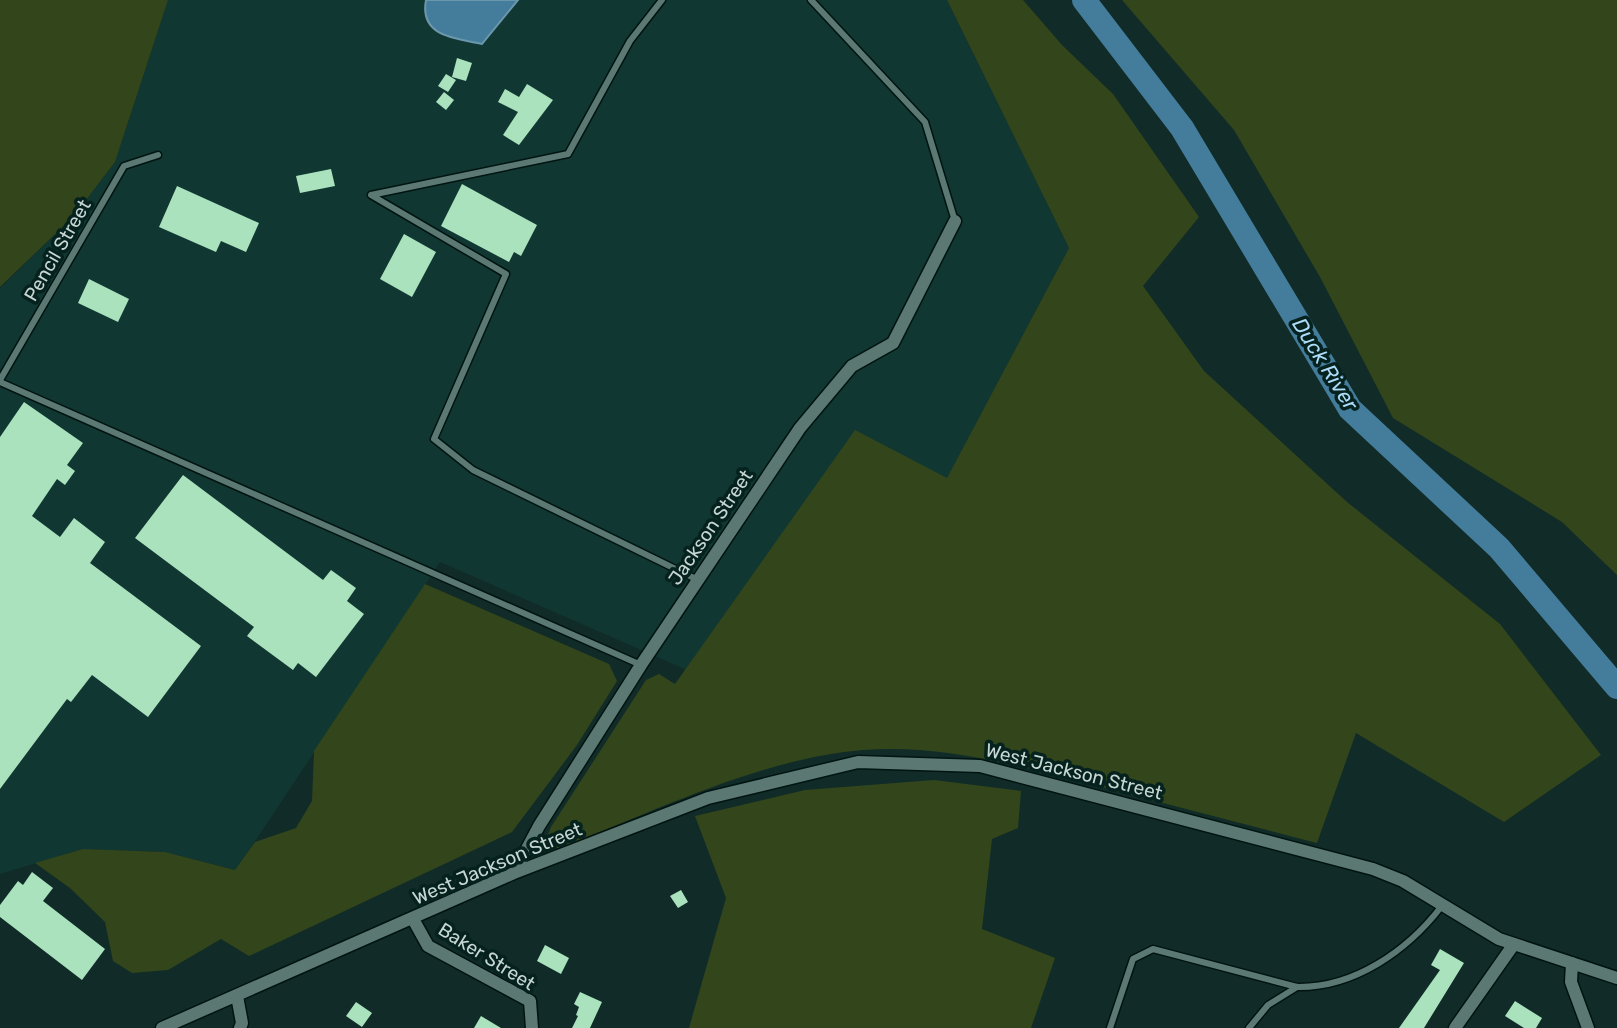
<svg xmlns="http://www.w3.org/2000/svg" width="1617" height="1028" viewBox="0 0 1617 1028" font-family="Rubik,sans-serif">
<style>
.built{fill:#113732}
.green{fill:#33451b}
.water{fill:#447c9c;stroke:#6b97ac;stroke-width:2}
.lines{fill:none;stroke-linecap:round;stroke-linejoin:round}
.river{stroke:#447c9c;stroke-width:24}
.building{fill:#a9e2bd}
.service-casing{stroke:#001411;stroke-width:9}
.minor-casing{stroke:#001411;stroke-width:15}
.service{stroke:#5b7873;stroke-width:6}
.minor{stroke:#5b7873;stroke-width:12}
.labels{text-anchor:middle;stroke-width:7;stroke-linejoin:round;paint-order:stroke}
.street-label{font-size:19px;fill:#c6d6d2;stroke:#06221e}
.water-label{font-size:21px;font-style:italic;fill:#acdcf9;stroke:#06221e}
</style>
<rect width="100%" height="100%" fill="#112c28"/>
<path class="built" d="M168,0H947L1069,248L947,479L855,431L687,670L440,562L236,870L165,852L83,849L0,874V288L73,217L115,162Z"/>
<path class="green" d="M0,0H168L115,162L73,217L0,287Z
M947,0H1023L1062,45L1113,94L1199,217L1143,286L1204,371L1347,502L1500,624L1601,755L1504,822L1356,733L1317,843C1245,824 1174,806 1102,787C1023,767 945,744 863,750C761,758 652,813 557,849L546,840L551,827L646,680L659,674L675,684L855,430L947,478L1069,248Z
M1122,0H1617V575L1562,522L1393,418L1320,277L1234,130Z
M425,584L609,664L617,681L577,745L512,832L249,956L221,939L168,970L132,973L113,961L105,922L70,888L35,863L83,849L165,852L235,870L255,842L296,828L312,801L314,751Z
M934,780L1021,791L1018,828L992,839L982,929L1055,958L1031,1028H689L726,898L695,816L805,790Z"/>
<path class="water" d="M426,0H518L482,44C456,38 419,37 426,0Z"/>
<g class="lines">
<path class="river" d="M1084,0L1182,128L1350,409L1499,548L1617,687"/>
</g>
<path class="building" d="M457,58L472,63L466,81L452,77Z
M446,74L456,80L448,92L438,86Z
M527,84L553,100L519,145L503,135L518,112L498,102L505,89L519,97Z
M444,92L454,100L446,110L436,102Z
M331,169L335,186L300,193L296,176Z
M462,184L537,225L521,256L514,252L509,262L441,226Z
M177,186L259,223L246,252L221,241L216,252L159,227Z
M404,234L436,252L412,297L380,279Z
M89,279L129,299L118,322L78,303Z
M24,402L83,443L67,465L75,471L65,485L57,479L32,516L60,537L74,518L105,542L90,563L201,646L148,717L92,675L71,702L67,699L0,789V437Z
M183,475L323,580L331,570L356,588L347,601L364,614L316,677L298,663L293,670L247,636L254,627L135,538Z
M32,872L53,888L43,901L105,949L82,980L0,917V905L18,881L23,885Z
M681,890L688,902L678,908L670,896Z
M545,945L569,958L561,974L537,961Z
M1440,949L1464,963L1424,1028H1399L1440,970L1431,965Z
M580,992L602,1002L590,1028H572L578,1016L576,1015L579,1007L574,1004Z
M1515,1001L1542,1018L1536,1028H1524L1505,1016Z
M356,1002L372,1013L362,1027L346,1016Z
M481,1016L501,1028H474Z"/>
<g class="lines">
<defs>
<path id="service" d="M811,0L925,122L955,221
M371,195L506,274L434,439L473,470L698,580
M371,195L568,154L630,41L662,0
M0,380L124,166L158,155
M0,382L641,665
M1110,1028L1133,959L1153,949L1297,987C1354,988 1407,951 1441,907
M1249,1028L1268,1005L1297,987"/>
<path id="minor" d="M514,873L539,826L641,665L800,428L852,366L893,343L955,221
M413,919L428,946L530,1001L532,1028
M1572,963L1571,982L1588,1028
M237,996L242,1023L240,1028
M162,1028L514,873L708,798L858,762L980,766L1373,869L1403,881L1499,939L1617,978
M1455,1028L1514,944"/>
</defs>
<use href="#service" class="service-casing"/>
<use href="#minor" class="minor-casing"/>
<use href="#service" class="service"/>
<use href="#minor" class="minor"/>
</g>
<g class="labels">
<g class="street-label">
<text transform="translate(57 250) rotate(-60)" y="7">Pencil Street</text>
<text transform="translate(710 527) rotate(-56)" y="7">Jackson Street</text>
<text transform="translate(1074 771) rotate(14)" y="7">West Jackson Street</text>
<text transform="translate(497 863) rotate(-23)" y="7">West Jackson Street</text>
<text transform="translate(487 956) rotate(32)" y="7">Baker Street</text>
</g>
<g class="water-label">
<text transform="translate(1325 364) rotate(58)" y="7">Duck River</text>
</g>
</g>
</svg>
